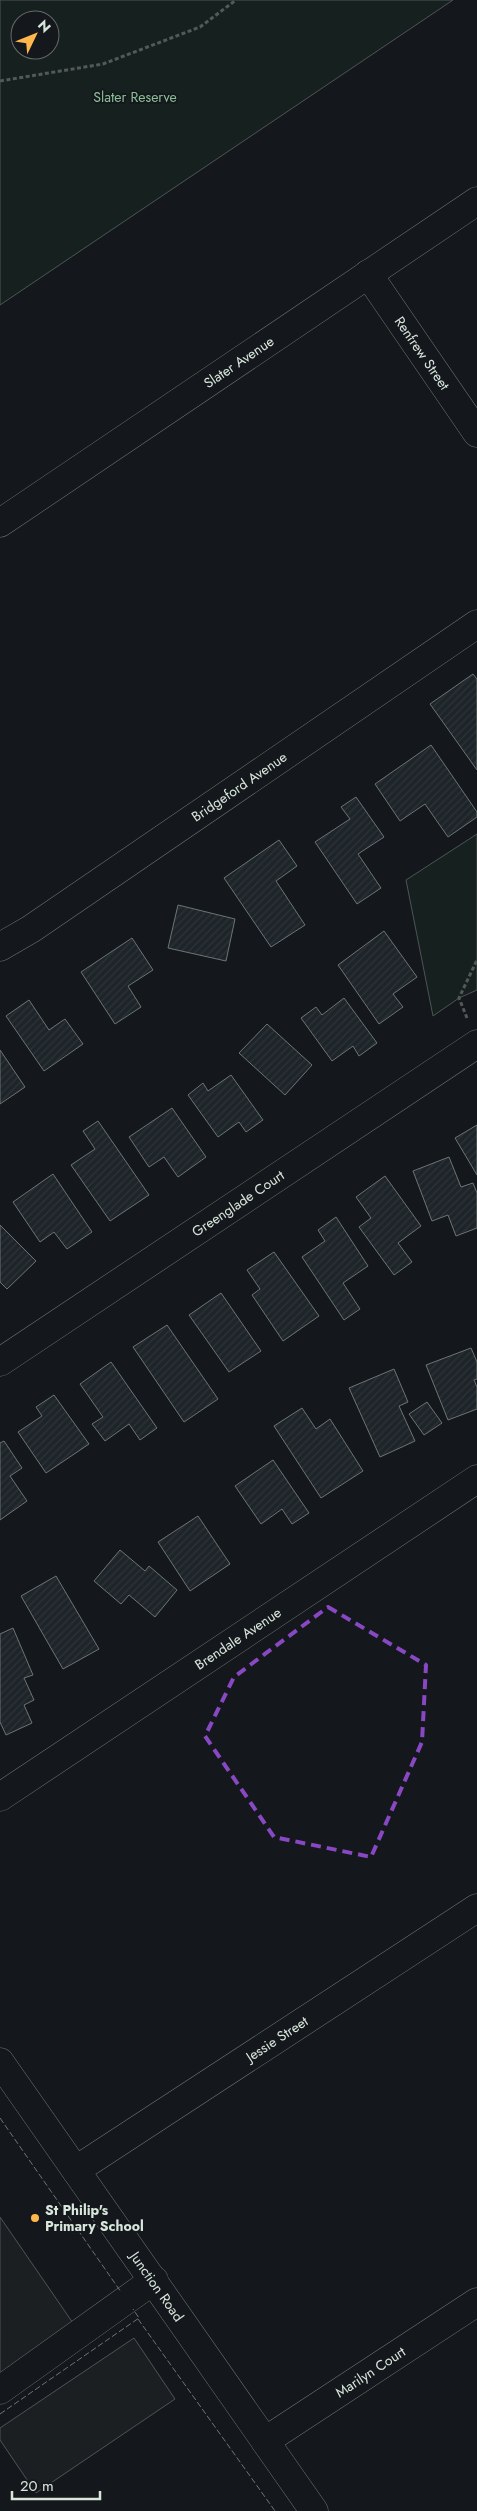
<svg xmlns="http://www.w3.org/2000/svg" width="477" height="2511" viewBox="0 0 477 2511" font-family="Jost,sans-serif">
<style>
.green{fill:#1a2d24;stroke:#939e99;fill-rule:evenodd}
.parking{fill:#24282b;stroke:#939e99}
.building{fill:url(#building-hatch);stroke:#d8e6dc}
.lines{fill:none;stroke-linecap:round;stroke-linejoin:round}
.minor-casing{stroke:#d8e6dc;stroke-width:29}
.path{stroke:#9da8a2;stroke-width:3;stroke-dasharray:4 2.5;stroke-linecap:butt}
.minor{stroke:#14181c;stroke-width:28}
.fence{stroke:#d8e6dc;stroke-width:1;stroke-dasharray:6 2.5;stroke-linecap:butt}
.marked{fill:none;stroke:#8948c3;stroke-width:4;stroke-dasharray:10 6;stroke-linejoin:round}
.poi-dot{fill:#ffb74d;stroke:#14181c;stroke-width:2}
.labels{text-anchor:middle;stroke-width:4;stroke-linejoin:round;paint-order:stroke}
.park-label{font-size:14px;fill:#8ac095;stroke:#14181c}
.street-label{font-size:14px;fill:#d8e6dc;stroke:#14181c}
.poi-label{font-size:14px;font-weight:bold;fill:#d8e6dc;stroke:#14181c;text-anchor:start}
</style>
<defs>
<pattern id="building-hatch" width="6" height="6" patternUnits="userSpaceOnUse" patternTransform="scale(1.25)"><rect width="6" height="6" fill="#2c363c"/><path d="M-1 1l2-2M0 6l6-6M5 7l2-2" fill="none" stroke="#4a5358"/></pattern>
</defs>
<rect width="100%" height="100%" fill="#14181c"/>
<path class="green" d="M0,0H453L0,305ZM20,20H50V50H20Z
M477,834V990L459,998L433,1016L406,880Z"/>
<path class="parking" d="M0,2217L75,2326L0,2378Z
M134,2338L175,2399L36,2493L0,2440V2428Z"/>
<path class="building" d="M473,674L477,679V770L430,704Z
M431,745L477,812V817L448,837L425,804L400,821L375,784Z
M356,797L384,837L358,854L381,888L357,904L315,842L350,819L341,807Z
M279,840L297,866L276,881L305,925L271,947L224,878Z
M178,905L235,919L226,961L168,948Z
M384,931L417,977L393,994L403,1007L379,1024L338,965Z
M132,938L153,970L128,986L141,1007L115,1024L81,972Z
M344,998L377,1043L359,1056L353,1046L332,1061L301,1018L316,1007L322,1015Z
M29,1000L49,1030L65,1019L83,1044L44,1071L6,1016Z
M267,1024L312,1065L285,1095L239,1053Z
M0,1050L25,1087L0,1104Z
M231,1075L263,1120L246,1132L239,1122L218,1137L188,1095L203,1083L208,1091Z
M172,1108L206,1157L178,1177L164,1157L149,1167L129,1137Z
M98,1121L149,1195L110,1221L71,1165L95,1149L83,1131Z
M477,1125V1175L455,1138Z
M449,1157L461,1187L473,1183L477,1193V1228L456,1236L448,1215L432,1221L413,1171Z
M53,1174L92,1232L67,1249L54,1232L40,1242L13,1202Z
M385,1176L421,1226L398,1243L412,1262L394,1275L359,1227L371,1218L356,1197Z
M336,1217L368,1266L343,1283L360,1309L344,1320L302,1257L325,1241L318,1230Z
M0,1225L36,1261L7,1289L0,1282Z
M274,1252L319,1316L283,1341L252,1295L260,1289L247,1270Z
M221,1293L261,1351L229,1372L189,1315Z
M167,1325L218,1399L184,1422L133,1347Z
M471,1348L477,1362V1379L474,1380L477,1387V1409L448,1420L426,1365Z
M111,1362L157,1428L140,1440L129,1424L105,1441L92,1424L103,1417L80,1384Z
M394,1369L408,1402L399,1406L415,1441L380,1457L349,1388Z
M54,1395L89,1444L46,1473L18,1432L42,1416L36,1407Z
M427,1402L442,1423L424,1435L409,1414Z
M302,1408L316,1429L330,1419L363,1471L321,1498L274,1426Z
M4,1441L22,1468L10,1476L27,1501L0,1520V1443Z
M273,1460L309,1513L292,1524L282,1509L261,1524L235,1486Z
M198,1516L230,1564L190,1591L158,1542Z
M120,1550L145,1571L149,1566L177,1590L155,1617L129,1595L121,1604L94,1581Z
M56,1576L99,1649L63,1669L21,1596Z
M13,1628L33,1675L24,1678L34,1700L24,1705L32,1723L6,1735L0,1722V1634Z"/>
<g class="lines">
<defs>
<g id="minor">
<path id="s1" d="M368,274L477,433"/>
<path id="s2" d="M0,523L477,201"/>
<path id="s3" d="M0,947L31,929L477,624"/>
<path id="s4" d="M0,1362L477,1044"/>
<path id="s5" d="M0,1797L477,1479"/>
<path id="s6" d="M0,2062L314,2511"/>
<path id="s7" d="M76,2170L477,1908"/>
<path d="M0,2390L154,2280"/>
<path id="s8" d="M265,2441L477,2302"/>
</g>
</defs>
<use href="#minor" class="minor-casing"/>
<path class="path" d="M0,81L103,64L200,27L236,0
M467,1018L459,998L477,960"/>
<use href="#minor" class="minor"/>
<path class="fence" d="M0,2118L121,2292
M138,2319L275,2511
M0,2414L139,2318L133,2309"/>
</g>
<path d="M0 0H477V2511H0ZM328,1607L426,1665L422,1742L371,1857L274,1837L205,1736L234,1677Z" fill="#14181c" fill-opacity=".55" fill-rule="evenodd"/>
<path class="marked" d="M328,1607L426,1665L422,1742L371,1857L274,1837L205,1736L234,1677Z"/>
<circle class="poi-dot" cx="35" cy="2218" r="5"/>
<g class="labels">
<g class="park-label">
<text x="135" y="102">Slater Reserve</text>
</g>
<g class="street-label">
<text dy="5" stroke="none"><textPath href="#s1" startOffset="96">Renfrew Street</textPath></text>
<text dy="5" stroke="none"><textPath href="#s2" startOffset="288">Slater Avenue</textPath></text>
<text dy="5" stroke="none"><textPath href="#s3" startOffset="288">Bridgeford Avenue</textPath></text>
<text dy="5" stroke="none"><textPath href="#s4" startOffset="286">Greenglade Court</textPath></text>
<text dy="5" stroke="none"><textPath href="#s5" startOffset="286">Brendale Avenue</textPath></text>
<text dy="5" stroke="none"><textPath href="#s7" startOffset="240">Jessie Street</textPath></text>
<text dy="5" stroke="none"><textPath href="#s6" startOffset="274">Junction Road</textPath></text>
<text dy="5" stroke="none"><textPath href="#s8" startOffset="126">Marilyn Court</textPath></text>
</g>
<g class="poi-label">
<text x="45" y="2215">St Philip's<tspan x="45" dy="16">Primary School</tspan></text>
</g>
</g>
<g transform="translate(35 35) rotate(47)"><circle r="24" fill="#14181c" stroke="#626a69"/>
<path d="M0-4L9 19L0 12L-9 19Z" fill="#ffb74d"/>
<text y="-8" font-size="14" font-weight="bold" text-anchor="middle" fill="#d8e6dc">N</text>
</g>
<path d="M12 2491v8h88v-8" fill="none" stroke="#d8e6dc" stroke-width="2.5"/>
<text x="20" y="2491" font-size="15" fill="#d8e6dc" stroke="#14181c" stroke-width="4" paint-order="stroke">20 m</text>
</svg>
